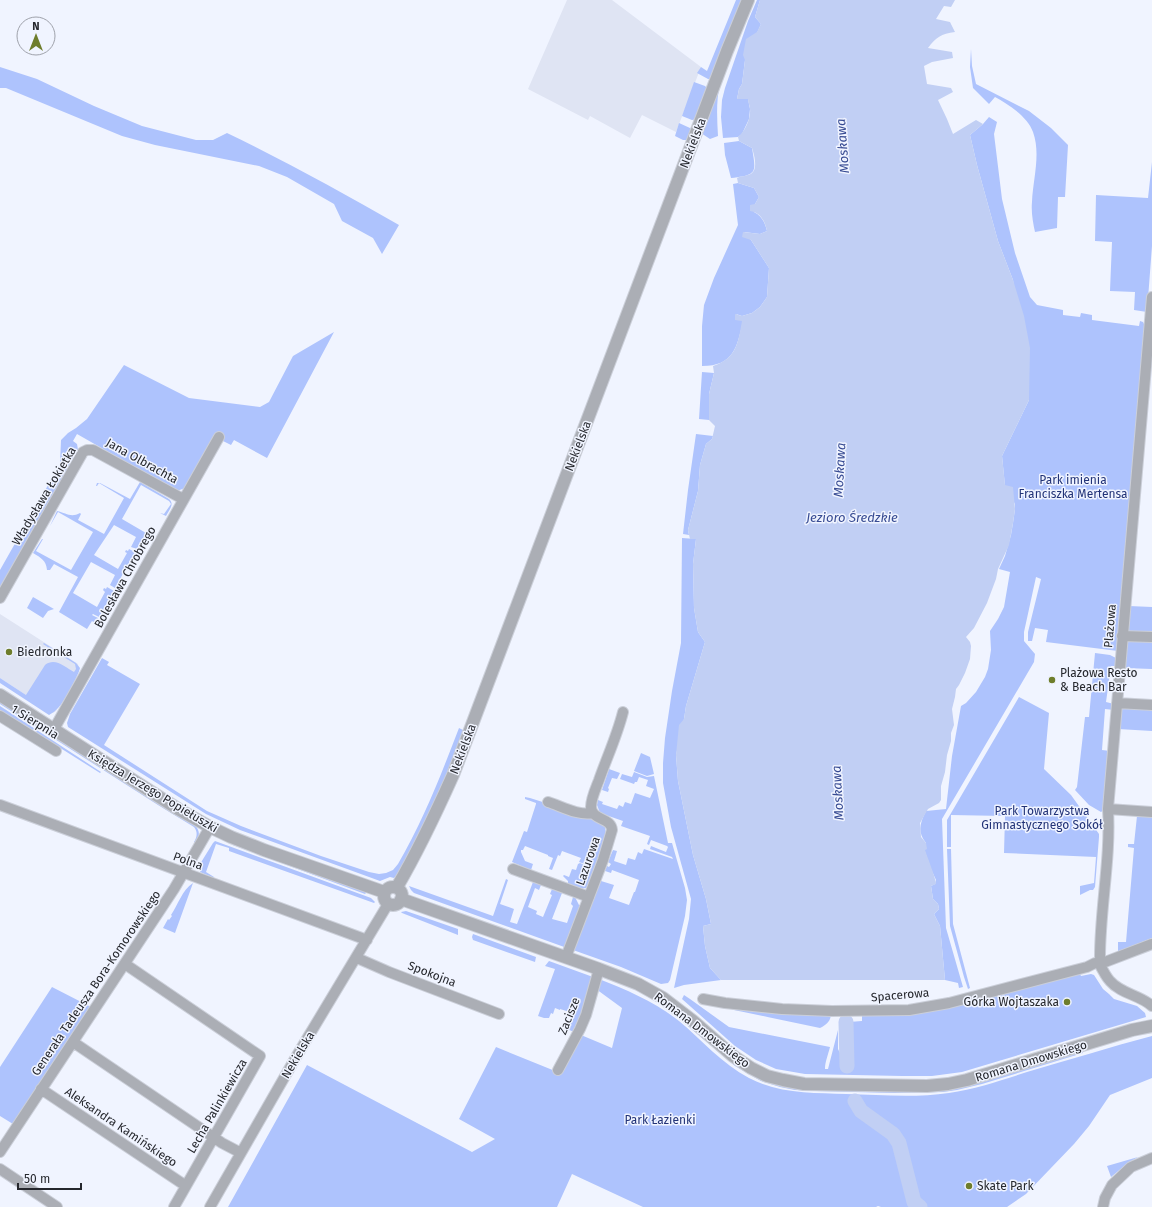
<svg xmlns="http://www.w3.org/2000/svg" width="1152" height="1207" viewBox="0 0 1152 1207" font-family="'Fira Sans',sans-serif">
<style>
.built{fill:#dfe4f3}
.green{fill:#aec3fd}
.water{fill:#c1cff4}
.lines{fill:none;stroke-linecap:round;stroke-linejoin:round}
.river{stroke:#c1cff4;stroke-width:15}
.minor-casing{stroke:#cbcfd9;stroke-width:12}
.tertiary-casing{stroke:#cbcfd9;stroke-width:14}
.minor{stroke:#abaeb5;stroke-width:10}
.tertiary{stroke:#abaeb5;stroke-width:12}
.poi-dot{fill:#6e7d2c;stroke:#f0f4ff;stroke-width:1.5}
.labels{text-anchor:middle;stroke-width:3;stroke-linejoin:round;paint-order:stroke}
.street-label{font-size:12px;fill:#25272d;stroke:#f0f4ff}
.park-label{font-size:12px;fill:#223378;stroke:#f0f4ff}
.poi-label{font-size:12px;fill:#25272d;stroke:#f0f4ff;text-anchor:start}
.water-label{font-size:13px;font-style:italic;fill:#374b93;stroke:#f0f4ff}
</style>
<rect width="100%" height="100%" fill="#f0f4ff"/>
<path class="built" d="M567,0H612L701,67L676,132L642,115L630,138L590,116L588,120L528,89Z
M0,614L78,664L79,671L56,711L53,713L0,678Z"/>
<path class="green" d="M736,0H743L711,79H708L697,73L701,67L707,71Z
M757,0H760L755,17L761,24L745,60L742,84L739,89L737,99H748L750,109L749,119L742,134L738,137L723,138L721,117L722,100L725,88L748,21Z
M971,49L972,66L976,84L1029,111L1051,128L1068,145L1065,197H1058L1057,228L1035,232C1033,223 1031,212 1032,202C1033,179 1041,154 1033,132C1028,117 1008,104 995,97L989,104L973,88L970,67Z
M0,67L37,79L94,106L142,126L196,140H213L227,133C286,161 343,193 399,225L382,254L373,238L342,221L334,204L287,177L259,166L155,145L122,136L6,88H0Z
M694,82L705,86L709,90L697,119L692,120L682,116Z
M720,84C716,101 717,118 718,136L710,139L701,133Z
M989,117L997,122L994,134L1002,199L1015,253L1030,297L1037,305L1063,310V315L1080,317L1081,313L1092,315V320L1139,326L1140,321L1143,322L1145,326L1118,651L1046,642L1048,630L1035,628L1032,641H1028V632L1041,579L1036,577L1024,632V641L1035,654L1034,662L942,819L946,928L963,987L959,988L958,983L945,980L940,926L934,914L939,909L938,904L933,899L931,886L935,884L936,880L931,869L924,849L926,843C917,832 920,823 926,811L946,809L952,756L961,706L966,703L976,692L985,677L988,669L991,650L990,631L998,619L1004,607L1010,572L999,569L1005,556L1011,535L1013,523L1015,509V504L1005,486L1002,456L1029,400L1013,280L998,241L977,165L970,135L983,124Z
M679,123L690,128L693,130L688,140H683L675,136Z
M739,141L752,148C756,172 758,175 731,178L725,155L724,143Z
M1152,162V246L1147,312L1134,310L1135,292L1110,291L1112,242L1095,241L1096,195L1148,198Z
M738,183L754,188L759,197L755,204L754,212C762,216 765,223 767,231L760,234L744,232L751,240L769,268L767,297L760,307L752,313L742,316L736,314L743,321C737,347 734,366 702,366V326L704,305L714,278L738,225L733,184Z
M334,332L267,458L234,440L231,445L215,437L185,488L177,491L77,434L73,441L77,444L78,450L0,590V570L60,464L61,440L68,433L76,428L87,419L124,365L189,398L260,407L269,402L293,356Z
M702,372L714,373L709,394V420L699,419Z
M696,434L713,436L712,439L706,444L700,465L698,491L688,530L689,535L683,534L688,490Z
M140,482L169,499C175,504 169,510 166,516L160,513L164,514L171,504L169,501L141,485L122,519L146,533L137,549L131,547L136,537L114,525L94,555L118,569L127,553L125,552L126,550L128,551L129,549L135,552L115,588L110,585L115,575L91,562L73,593L97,607L105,592L103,590L104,588L106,589L107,587L114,591L99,617L93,614L92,615L98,618L95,623L92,621L87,629L59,612L78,577L54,564L50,570H47C46,560 41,558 33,553L42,539H43L36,551L71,570L93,532L58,512L50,526L57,511C66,513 71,518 80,513L81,514L78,520L104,534L124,498L99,483L97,486H96L97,483H100L130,499Z
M682,538L696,539L693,564L694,608L698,632L705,642L686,706L684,719L676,755L678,781L693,855L706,899L711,924L703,926L705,946L710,968L721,980L684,985L674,988L689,919L691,899L671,827L663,783V763L665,738L672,691L681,643Z
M33,597L54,609L48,611L43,618L27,608Z
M1129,606L1152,607V634L1126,633Z
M1129,641H1152V669L1124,668L1127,643Z
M44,643L76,663L80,668C79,674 64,702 59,707C56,710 53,713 49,715L0,683V678L26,695L45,665C55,657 65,667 74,672L76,669L75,664L43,644Z
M1095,653L1110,655L1116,658L1115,666H1111L1106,702L1114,704V710L1105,709L1102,750L1110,751L1105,809L1101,812L1089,805L1075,790L1077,787L1085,717H1089Z
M102,658L109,662L107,665L140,684L104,745L207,811L241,826L321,856L369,872L379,874L386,873L393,870L398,864C423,821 441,775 459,728L465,731L437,800L401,874L398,873L394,878L390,877L380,881L240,830L206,814L68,727L67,723L70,714Z
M1019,697L1049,713L1044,769L1071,795L1099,834V837L1095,887L1093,890H1090L1080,895V886L1094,883L1096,857L1004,853L1005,816L951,815V847H947V820Z
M1121,699L1152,701V731L1118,729Z
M0,701L195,825C201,832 199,837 196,844L194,842C197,837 198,832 194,827L158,805L0,704Z
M0,706L101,772L100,773L0,710Z
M641,753L650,757L654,774L647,776L634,771Z
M609,769L620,773L617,779L612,778L608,788L609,789L608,792L602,790Z
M634,772L647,777L654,776L668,843H672L685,888L687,900L685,916L670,980L668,983L661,984L621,967L573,950L601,881L614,885L609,898L629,905L634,892H635L639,880L612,870L611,873L605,871L607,866L609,867L611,864L608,862L613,850L617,851L614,861L626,865L628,858L635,860L638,852L642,854L644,849L673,859L672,857L650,849L651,846L666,852L668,847L667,846L651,840L649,845L647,844L650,836L621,826L623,821L600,813L597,805L598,800L603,802L602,804L617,809L619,805L623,807L625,802L631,804L635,793L650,798L654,789L646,786L648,780L639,777L637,782H635L634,784L620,779L622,774L632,777Z
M525,797L530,798L593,818L605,826L606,834L590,885L586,888L579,889L578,888L568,884V881L563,876L564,875L569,877L572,869L576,870L578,864L580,863L587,866L589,860L588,859L586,863L585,864L579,862L581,858L562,851L560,856L558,855L552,870L549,869L553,858L548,856V855L525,846L523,850H521V852L525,861L533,864L531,870L512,862L524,831L527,832L536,804V803L525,799Z
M1137,816L1152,817V938L1118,952V942H1126L1134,848L1128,847V844H1134Z
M215,841L371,898L375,902L374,903L229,851V848L216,844L206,872L214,877V878L200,872V864L213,843Z
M232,843L367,892L365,894L233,845Z
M947,849H951L953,924L970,988L968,989L964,977L950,926Z
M506,879L508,880L500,904L514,909L510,922L517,924L533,882L541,885L539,890L535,888L528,907L537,911L536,914L543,917L552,895L550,894L552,889L562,893L552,919L567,923L573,906L571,904L573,897H575L579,905H581L567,948L414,893L411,890L409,886L493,916Z
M193,883L175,933L163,928L168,919L169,920L172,916L171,915C178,905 182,890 193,883Z
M406,911L458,929V935L402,913L401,912Z
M473,934L536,957L535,962L473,940L472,937Z
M549,961L593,977L589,1001L574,1032L567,1029L573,1013L560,1009V1010L555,1008L553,1014L551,1013L549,1018H544L538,1016L555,969L545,966Z
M1079,972L1081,976L1091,974L1094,975L1103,989L1109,994L1114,999L1137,1006L1145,1013L1146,1017L962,1072L932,1076H902L805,1074L776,1069L756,1060L735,1046L682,999L684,995L690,999L729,1027L830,1047C828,1055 825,1062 825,1069H828L838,1030V1049L842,1057L843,1065L845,1066L849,1065C849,1051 855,1035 849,1022L862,1021V1016L909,1013Z
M599,979C627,990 655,1002 679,1021C702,1040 722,1064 749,1078C779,1094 813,1093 846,1094C880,1095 916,1098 949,1093C976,1089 1002,1080 1027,1072C1069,1060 1110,1047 1152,1036V1078L1110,1095L1089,1126L1074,1144L1026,1194L1007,1207H881L878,1206L876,1207H643L572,1174L557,1207H228L307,1065L472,1152L495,1139L459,1119L496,1047L560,1073L581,1035L612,1048L622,1008L596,989Z
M52,987L91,1007L13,1124L0,1116V1067Z
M663,1005L750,1073L899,1090L1083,1051V1053L982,1084L957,1090L943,1092L894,1093L816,1091L795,1090L780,1087L761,1081L735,1066L682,1021L664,1008Z
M731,1009L831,1015C830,1022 826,1025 820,1028L734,1010Z
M1138,1157L1128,1163L1111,1177L1107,1166Z"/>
<path class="water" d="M760,0H955L951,7L944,6L936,19L950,22L955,32C941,34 936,37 928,48L952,52L953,58L932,62L924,66L927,84L951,88L953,92L938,100L947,119L953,134L976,120L983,124L970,135L977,165L998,241L1013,280L1024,316L1030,348L1029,400L1002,456L1005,485L1013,487L1015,509L1013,523L1009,545L998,569L996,579L987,603L974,628L966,637L970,642L971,646L970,659L965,673L959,685L956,689L955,697L952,709L954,725L951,733V741L947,755L945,772L941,786V800L939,803L928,809L920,823L921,837L926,843L927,849L925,850C927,856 936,879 936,884L931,886L933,899L938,904L939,909L934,914L940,926L945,980H721L710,968L705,946L703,926L711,924L706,899L693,855L678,781L676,755L679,725L684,719L686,706L705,642L698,632L694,608L693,564L696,539H690L688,530L698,491L700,465L706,444L712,439L715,426L709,420V394L714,373L713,366C737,358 738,343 742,321L735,320V314L742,316L752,313L760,307L767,297L769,268L751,240L742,237L743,232L760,234L767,231C765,221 760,212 750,211V205L755,204L759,197L754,188L738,183L737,178C741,176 749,176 752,173C758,168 754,154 752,148L739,141L738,137C745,131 751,119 750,109C750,106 748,102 748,99H737L739,89L742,84L745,60L743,55L746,39L757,32L761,24L755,17Z
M843,1021L849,1022C854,1034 851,1051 849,1064H845C843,1052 839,1033 843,1021Z"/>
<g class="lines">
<path class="river" d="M846,1022L847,1066
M855,1101L861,1111L893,1134L899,1143L914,1202L920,1207"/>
<defs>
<path id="minor" d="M0,598L83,452L87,450H93L183,499
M1122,636L1152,637
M1117,703L1152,705
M0,716L56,751
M54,729L219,437
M548,802C561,806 578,816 593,813
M0,805L367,940
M1108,809L1152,812
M513,869L589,897
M566,957L603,860L612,830C611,817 592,821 591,807C591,798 596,788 599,780C607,757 617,736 623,712
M1100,957C1100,908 1111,858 1108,809L1152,297
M357,958L389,972L499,1014
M1105,962L1152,944
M125,964L260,1056L174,1207
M1101,967C1104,972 1106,977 1110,981C1121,994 1140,995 1152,1006
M703,999L725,1003L782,1009L832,1011L909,1010L949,1003L1087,967L1095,963
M73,1042L222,1143L241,1153
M558,1070L580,1029L586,1015L599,969
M41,1089L186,1186
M0,1152L174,889L210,827
M0,1169L57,1207
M210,1207L296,1057L388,904
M1103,1207L1105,1198L1112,1185L1131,1167L1152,1158"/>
<path id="tertiary" d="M0,695L178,809L210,827L231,837L264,850L384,892
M384 896a9 9 0 1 1 18 0a9 9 0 1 1-18 0Z
M397,887C418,851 436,813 453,775L727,51L748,0
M401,899L599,969L638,984L663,998L693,1021L733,1056L751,1068L767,1076L783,1080L804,1084L927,1086L948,1084L967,1080L1132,1030L1152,1026"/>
</defs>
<use href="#minor" class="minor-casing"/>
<use href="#tertiary" class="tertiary-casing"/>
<use href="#minor" class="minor"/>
<use href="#tertiary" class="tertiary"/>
</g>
<g class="poi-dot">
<circle cx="9" cy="652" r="4"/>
<circle cx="1052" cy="680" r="4"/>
<circle cx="1067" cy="1002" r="4"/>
<circle cx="969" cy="1186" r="4"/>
</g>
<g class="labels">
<g class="street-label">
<text transform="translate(693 143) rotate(-69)" y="4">Nekielska</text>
<text transform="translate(578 446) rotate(-69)" y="4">Nekielska</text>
<text transform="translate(142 461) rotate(29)" y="4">Jana Olbrachta</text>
<text transform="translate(44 496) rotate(-59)" y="4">Władysława Łokietka</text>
<text transform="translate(125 577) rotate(-61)" y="4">Bolesława Chrobrego</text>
<text transform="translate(1110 626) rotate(-85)" y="4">Plażowa</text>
<text transform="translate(35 722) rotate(32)" y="4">1 Sierpnia</text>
<text transform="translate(463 749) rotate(-69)" y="4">Nekielska</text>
<text transform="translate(153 791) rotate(31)" y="4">Księdza Jerzego Popiełuszki</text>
<text transform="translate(188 861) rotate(20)" y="4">Polna</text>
<text transform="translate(588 861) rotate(-71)" y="4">Lazurowa</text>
<text transform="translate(432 974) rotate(21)" y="4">Spokojna</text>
<text transform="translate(96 983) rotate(-56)" y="4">Generała Tadeusza Bora-Komorowskiego</text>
<text transform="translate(900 995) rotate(-5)" y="4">Spacerowa</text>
<text transform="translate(569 1016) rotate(-68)" y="4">Zacisze</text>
<text transform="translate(702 1030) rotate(37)" y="4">Romana Dmowskiego</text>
<text transform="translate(298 1055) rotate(-59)" y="4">Nekielska</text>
<text transform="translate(1031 1061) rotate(-17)" y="4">Romana Dmowskiego</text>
<text transform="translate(217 1106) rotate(-60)" y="4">Lecha Palinkiewicza</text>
<text transform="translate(121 1127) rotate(34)" y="4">Aleksandra Kamińskiego</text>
</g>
<g class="park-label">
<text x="1073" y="484">Park imienia<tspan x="1073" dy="14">Franciszka Mertensa</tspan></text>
<text x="1042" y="815">Park Towarzystwa<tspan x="1042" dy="14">Gimnastycznego Sokół</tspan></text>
<text x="660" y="1124">Park Łazienki</text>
</g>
<g class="poi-label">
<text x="17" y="656">Biedronka</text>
<text x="1060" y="677">Plażowa Resto<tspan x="1060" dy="14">&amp; Beach Bar</tspan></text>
<text x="1059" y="1006" text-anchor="end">Górka Wojtaszaka</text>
<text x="977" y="1190">Skate Park</text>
</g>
<g class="water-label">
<text transform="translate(842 146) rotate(-94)" y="5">Moskawa</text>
<text transform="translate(839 470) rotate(-87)" y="5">Moskawa</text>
<text x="852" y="522">Jezioro Średzkie</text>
<text transform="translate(837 793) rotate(-93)" y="5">Moskawa</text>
</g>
</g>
<g transform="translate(36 36)"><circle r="19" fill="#f0f4ff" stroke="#9fa2ab"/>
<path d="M0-3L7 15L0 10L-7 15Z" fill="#6e7d2c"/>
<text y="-6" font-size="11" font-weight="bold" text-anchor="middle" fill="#25272d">N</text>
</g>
<path d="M18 1183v6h63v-6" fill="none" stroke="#25272d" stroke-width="2"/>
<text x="24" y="1183" font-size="12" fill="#25272d" stroke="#f0f4ff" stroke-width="3" paint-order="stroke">50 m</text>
</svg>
